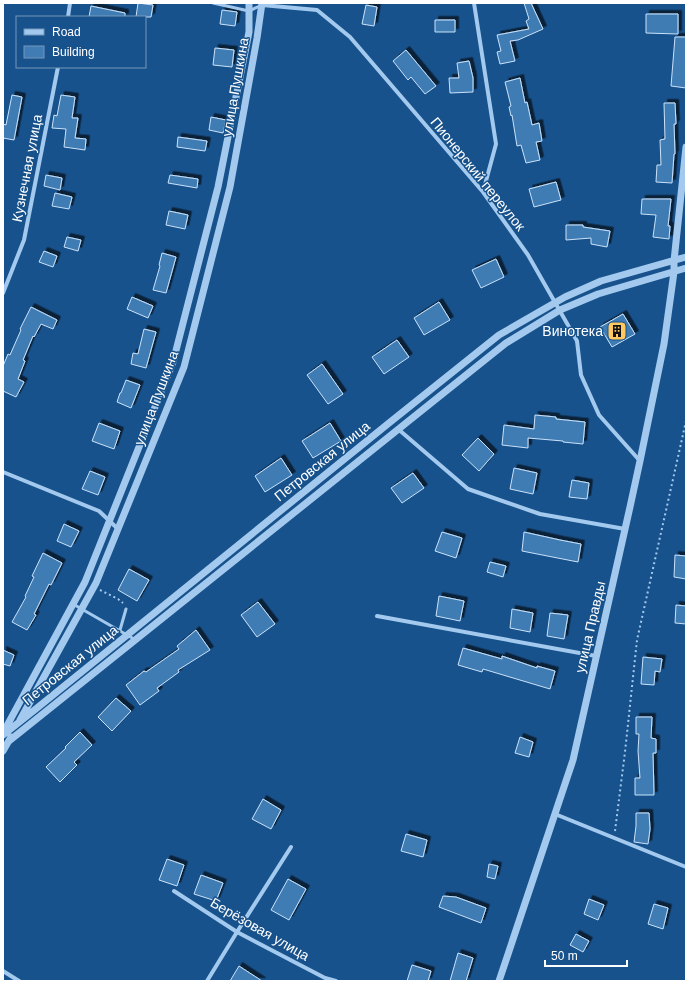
<svg xmlns="http://www.w3.org/2000/svg" width="689" height="984" viewBox="0 0 689 984" font-family="Arial,sans-serif">
<style>
.building{fill:#417cb4;stroke:#c9e2fa;filter:url(#shadow)}
.lines{fill:none;stroke-linecap:round;stroke-linejoin:round}
.path{stroke:#a3caee;stroke-width:2;stroke-dasharray:2 3;stroke-linecap:butt}
.service{stroke:#a3caee;stroke-width:3}
.minor{stroke:#a3caee;stroke-width:4}
.tertiary{stroke:#a3caee;stroke-width:7}
.labels{text-anchor:middle;stroke-width:3;stroke-linejoin:round;paint-order:stroke}
.street-label{font-size:14px;fill:#fff;stroke:#18528c}
.poi-label{font-size:14px;fill:#fff;stroke:#18528c;text-anchor:end}
</style>
<defs>
<filter id="shadow"><feDropShadow dx="3.5" dy="-3.5" stdDeviation="0" flood-color="#0009"/></filter>
</defs>
<rect width="100%" height="100%" fill="#18528c"/>
<path class="building" d="M138,3L153,5L151,17H136Z
M524,3H531L543,29L518,40L510,41L515,61L500,64L497,52L501,51L497,35L529,29L526,21L529,19Z
M366,5L377,7L374,26L362,24Z
M91,6L125,13V17H89Z
M222,10L237,12L235,26L220,24Z
M646,14H678V34L646,33Z
M435,20H455V32H435Z
M675,37H686V88L671,86Z
M215,48L234,50L232,67L213,65Z
M406,50L436,86L425,94L411,77L408,80L393,61Z
M469,61L473,78V92L450,93L449,78H459L457,63Z
M520,78L525,103L527,102L532,125L539,123L542,141L536,142L540,160L526,163L521,145L517,146L512,115L511,116L509,107L511,106L505,82Z
M12,95L22,97L14,140L3,138V124L6,125Z
M61,95L75,97L72,118H78L75,138L86,139L85,150L64,147L66,129L52,128L54,115L57,116Z
M664,103H675L676,124H674L675,154H674L672,183L656,182L657,165H661L660,140L665,139Z
M211,117L226,120L223,133L209,130Z
M178,137L207,141L205,151L177,147Z
M46,175L62,178L60,190L44,186Z
M170,175L198,179L197,188L168,183Z
M556,182L561,200L534,207L529,189Z
M55,193L72,197L69,209L52,206Z
M642,199H671L668,226H670L669,239L653,237L656,215L641,214Z
M169,211L188,215L185,229L166,225Z
M566,225H583V227L610,231L607,247L591,244V238L566,240Z
M67,237L81,240L78,251L64,247Z
M44,251L57,256L53,267L39,262Z
M162,253L176,257L166,293L153,290L160,266L159,265Z
M496,259L504,277L481,288L472,270Z
M132,297L153,306L148,318L127,309Z
M439,302L450,320L424,335L414,318Z
M31,307L57,320L53,329L41,324L34,337L33,336L23,360L25,361L18,379L24,382L16,397L3,391V366L8,354L10,355L21,330L20,329Z
M623,314L635,334L612,347L600,327Z
M144,329L156,332L146,368L131,364L133,353L138,354Z
M397,340L409,357L384,374L372,357Z
M322,364L343,394L328,404L307,375Z
M126,380L140,385L131,408L117,402L120,393H121Z
M535,415L556,417V419L585,422L583,444L563,442V441L528,438V448L502,445L504,425L534,429Z
M99,423L120,431L114,449L92,441Z
M330,423L341,441L313,458L302,441Z
M478,438L494,454L479,471L462,455Z
M281,458L292,475L265,492L255,476Z
M514,468L537,473L533,494L510,489Z
M90,471L105,477L98,495L82,489Z
M413,473L424,488L402,503L391,488Z
M572,480L589,483L587,499L569,497Z
M64,524L79,531L71,547L57,541Z
M442,532L462,538L456,558L435,551Z
M524,532L560,540L581,544L578,562L522,551Z
M43,553L62,563L51,585L49,584L34,614L36,615L27,630L12,622L26,597L25,596L34,577L32,576Z
M675,555L686,556V579L674,577Z
M490,562L506,566L503,577L487,572Z
M129,569L149,580L137,601L118,590Z
M439,596L464,601L460,621L436,616Z
M258,602L275,624L257,637L241,615Z
M676,605L686,606V624L675,623Z
M512,609L533,613L530,632L510,628Z
M550,613L568,615L564,639L547,636Z
M196,630L210,650L178,670L179,672L157,688L159,691L140,705L126,685L144,671L146,672L179,649L177,646Z
M463,648L502,659V656L537,668V666L555,671L550,689L483,669L482,672L458,665Z
M3,650L14,655L10,666L3,664Z
M643,657L662,659L660,672L655,671L654,685L641,684Z
M116,698L131,711L112,731L98,717Z
M636,717H652L651,738L656,739V753H653L654,795H635V778H640L638,751L639,734H636Z
M80,732L92,745L74,762L77,765L60,782L46,767L66,748L65,747Z
M520,737L533,742L529,757L515,753Z
M263,799L281,810L271,829L252,819Z
M636,813H649L650,829L648,844L634,842L636,826Z
M406,834L427,840L423,857L401,851Z
M167,859L184,865L177,886L159,880Z
M489,864L498,866L495,879L487,877Z
M201,875L223,883L216,901L194,894Z
M288,879L306,889L289,920L271,910Z
M443,896L456,897L486,908L481,923L439,907Z
M589,899L604,905L598,920L584,914Z
M654,904L668,908L663,929L648,924Z
M576,934L589,941L583,952L570,945Z
M458,953L473,958L466,981H450Z
M412,965L431,971L428,981H407Z
M239,966L262,981H230Z"/>
<g class="lines">
<path class="path" d="M100,590L118,599L123,603
M615,831L625,752L637,640L686,421"/>
<path class="service" d="M213,3L249,11L262,5
M73,604L134,639
M120,630L126,609"/>
<path class="minor" d="M474,3L496,144L483,192
M262,5L317,10L350,37L483,192L528,255L577,341L581,375L599,415L640,461
M68,17L70,3
M3,293L24,240L58,67
M398,429L468,489L540,514L625,529
M3,472L99,511L118,529
M377,616L596,656
M555,814L686,867
M174,891L237,932L325,978L336,981
M3,971L19,981
M207,981L237,932L291,847"/>
<path class="tertiary" d="M20,720L96,583L184,367L230,187L257,38L262,3
M3,733L85,582L173,362L218,187L249,32V3
M3,735L37,708L389,423L499,335L565,297L601,281L686,257
M9,741L506,343L560,310L598,294L686,268
M3,751L11,737
M499,981L573,760L630,507L640,461L664,344L674,272V261L686,147"/>
</g>
<defs>
<symbol id="building-square" viewBox="-11 -11 22 22"><rect x="-9" y="-9" width="18" height="18" rx="4" fill="#ffc860" stroke="#18528c"/><path d="M-4-6H4V6H1V3H-1V6H-4ZM-2.5-4.3h1.7v1.8h-1.7ZM.8-4.3h1.7v1.8H.8ZM-2.5-1h1.7V.8h-1.7ZM.8-1h1.7V.8H.8Z" fill="#111"/></symbol>
</defs>
<g fill-rule="evenodd">
<use href="#building-square" x="606" y="320" width="22" height="22"/>
</g>
<g class="labels">
<g class="street-label">
<text transform="translate(235 87) rotate(-80)" y="5">улица Пушкина</text>
<text transform="translate(27 168) rotate(-79)" y="5">Кузнечная улица</text>
<text transform="translate(478 174) rotate(51)" y="5">Пионерский переулок</text>
<text transform="translate(156 398) rotate(-69)" y="5">улица Пушкина</text>
<text transform="translate(322 461) rotate(-39)" y="5">Петровская улица</text>
<text transform="translate(590 627) rotate(-77)" y="5">улица Правды</text>
<text transform="translate(70 665) rotate(-39)" y="5">Петровская улица</text>
<text transform="translate(260 929) rotate(30)" y="5">Берёзовая улица</text>
</g>
<g class="poi-label">
<text x="603" y="336">Винотека</text>
</g>
</g>
<rect width="689" height="984" fill="none" stroke="#ffffff" stroke-width="8"/>
<rect x="16" y="16" width="130" height="52" fill="#18528c" stroke="#7497ba"/>
<rect x="24" y="29" width="20" height="6" fill="#a3caee" stroke="#7497ba"/>
<text x="52" y="36" font-size="12" fill="#ffffff">Road</text>
<rect x="24" y="46" width="20" height="12" fill="#417cb4" stroke="#7497ba"/>
<text x="52" y="56" font-size="12" fill="#ffffff">Building</text>
<path d="M545 960v6h82v-6" fill="none" stroke="#ffffff" stroke-width="2"/>
<text x="551" y="960" font-size="12" fill="#ffffff" stroke="#18528c" stroke-width="3" paint-order="stroke">50 m</text>
</svg>
